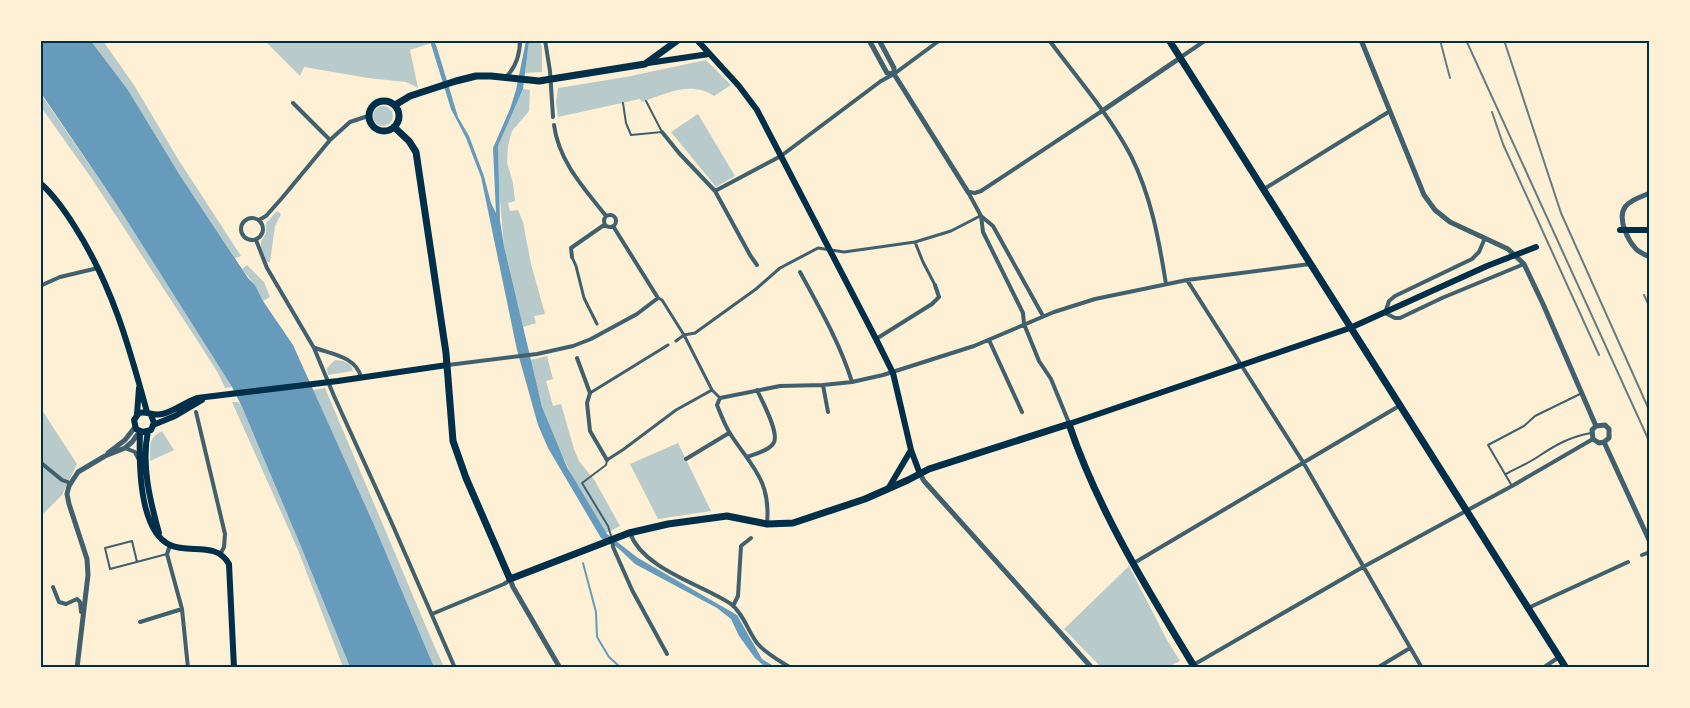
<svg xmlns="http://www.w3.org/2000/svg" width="1690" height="708" viewBox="0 0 1690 708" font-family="'Open Sans',sans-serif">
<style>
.green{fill:#b9caca}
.water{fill:#669bbc}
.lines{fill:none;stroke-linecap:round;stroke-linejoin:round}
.stream{stroke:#669bbc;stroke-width:2}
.service{stroke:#3f606c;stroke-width:2}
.pedestrian{stroke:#3f606c;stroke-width:3}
.minor{stroke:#3f606c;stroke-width:4}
.tertiary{stroke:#3f606c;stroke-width:5}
.secondary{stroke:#003049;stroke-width:6}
.primary{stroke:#003049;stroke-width:7}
.rail{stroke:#657d81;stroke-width:2}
.neatline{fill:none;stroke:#003049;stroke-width:2}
</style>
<rect width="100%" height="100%" fill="#fdf0d5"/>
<path class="green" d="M430,40L431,43L410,50L418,88L406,82L368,78L304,67L300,76L265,41Z
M91,41H103L134,85L178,159L241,256L235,258L181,177L128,90Z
M529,41H540L542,48V72L525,73Z
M706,60L731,85L714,96C692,80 664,94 642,102L640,99L558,117L556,102L558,88L626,77Z
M523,89L530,90L529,111L512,131L508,146L507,162L513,183L515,201L508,203L510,211L518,210L523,222L531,264L545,314L534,316L536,323L523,327L504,246L499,189L498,146Z
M40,93L117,205L232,387L225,388L218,373L197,340L92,179L41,107Z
M373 116a10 10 0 1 1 20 0a10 10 0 1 1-20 0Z
M698,114L735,176L716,187L671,132Z
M277,211L281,214L275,226L270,262H267L261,247V241L266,233V223Z
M247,265L264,282L270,297L263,301L255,285L242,269Z
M547,356L553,379L546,381L553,406L561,404L574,449L579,461L595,481L620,526L606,533L577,486L554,438L542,407L530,360Z
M335,360L343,361L351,365L353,371L328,375L327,368Z
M325,388L433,643L444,667H434L375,527L313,390Z
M232,402H238L242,407L302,549L350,667H343L298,550Z
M40,407L77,464L62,495L41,516Z
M162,431L174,450L150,461C151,445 147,439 162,431Z
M678,443L711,511L658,519L630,464Z
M1129,566L1167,640L1180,661L1168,667H1101L1064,629Z"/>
<path class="water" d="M40,41H91L128,90L181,177L248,278L255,285L263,301L293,345L375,527L434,667H350L302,549L242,407L232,387L117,205L41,93Z
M430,41H434L437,48L458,117L469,136L484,176L491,203L496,213L493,148L510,109L516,90L526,41H529L523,89L498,146L500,221L504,246L542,407L567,467L607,534L638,558L737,615L762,659L775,667H765L755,658L739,636L731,619L717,608L635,564L618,548L601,538L548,448L538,425L517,350L481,177L466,138L451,109Z"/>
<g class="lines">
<path class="stream" d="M583,563L596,612L597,637L609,657L621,668"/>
<path class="service" d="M623,103L626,123L631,135L662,132L646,101
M607,460L606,465L582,483L608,526L612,539
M1506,474C1517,468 1529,463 1539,456C1557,444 1570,437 1591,433
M1512,486L1488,445L1524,426L1535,416L1580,394
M137,562L132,541L105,548L110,569L167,554"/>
<path class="pedestrian" d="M915,242L923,262L935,285
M572,257L576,266L584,298L597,324
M658,298L662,300L684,335L712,390L720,398
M676,341L684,335L695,333L756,289L780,268L818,248L844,252L915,242L951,231L980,216
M590,393L668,345
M607,460L624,449L676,410L712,390"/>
<path class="minor" d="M545,40L550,71L553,117
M1049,40C1077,78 1109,114 1131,156C1151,196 1159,240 1166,284
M1181,57L1206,40
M506,77C516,67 520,55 520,40
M293,103L330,140
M554,125C559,162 584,188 606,216
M662,132L679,153L715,191L750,255L757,265
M1264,189L1390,111
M715,191L781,156L881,81L894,74L940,40
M968,192L981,216L983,232L1023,313L1024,324L1039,361L1051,379L1069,423
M969,192L975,193L981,191L1102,111
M604 221a6 6 0 1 1 12 0a6 6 0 1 1-12 0Z
M981,216L993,226L1043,316
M241 229a11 11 0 1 1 22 0a11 11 0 1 1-22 0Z
M259,220L266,216L282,198L330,140L350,122L368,116
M1485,238L1479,252L1472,259L1395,296L1389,301L1385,313L1395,318H1400L1442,298L1524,264
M256,240L267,268L314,348L334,396L390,519L455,668
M572,257L571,248L604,225
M800,272C819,307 840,343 852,382
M1187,280L1303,462L1422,668
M40,286L60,277L98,268
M876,339L932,304L939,297L935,285
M989,340L1022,412
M315,348C332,354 356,357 361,377
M577,358L590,393L587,403L590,431L607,460
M448,365L537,354L573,346L591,339L637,314L658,298L613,226
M823,385L828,412
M196,412L225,534L224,547L221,553
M125,448L135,452L138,458
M747,457C755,454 768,451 773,444C781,435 762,401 757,390
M686,459L729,433
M40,462L62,480L70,483
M767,523C771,481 752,467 731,435C725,426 721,415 717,405L720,398L780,386L823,385L852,382L883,375L974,346L1054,312L1095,299L1187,280L1310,264
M630,533C643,569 701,584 731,604C743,613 748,631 757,643C765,653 780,661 791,668
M612,539L613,547L632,590L667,654
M170,545L167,554L182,609L188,668
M1642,555L1650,552
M1134,563L1399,406
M53,587L59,602L66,604L77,599L80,602L81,612H83
M733,606L738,596L741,546L751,538
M1528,608L1628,562
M432,614L504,584L510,580
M140,622L182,609
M1188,668L1363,567L1512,486L1593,439
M1377,668L1410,648
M1543,668L1559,657"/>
<path class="tertiary" d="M869,40L887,73L894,74
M879,40L894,68V74L968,192
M1361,40L1424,195L1435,210L1450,222L1508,249L1524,264L1543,304L1596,426
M1102,111L1180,58
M1650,193C1641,197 1630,200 1625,207C1617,219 1628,241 1637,250C1641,253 1645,255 1650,257
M1596,426L1605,425L1609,429V438L1604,442
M1596,426L1592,430L1593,439L1599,443L1604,442
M1604,442L1650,542
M108,453L125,440L135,427
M920,474L924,481L1092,668
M510,579L513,587L560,668
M77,668L88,575L87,559L69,504L67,494L69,486L78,472L105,456L125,448L132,442L140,431"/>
<path class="secondary" d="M697,40L739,86L757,110L876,339L893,373L911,450L920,474
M648,63L709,54
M40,183C54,195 65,211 75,227C112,285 129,346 147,412
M1620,230H1650
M137,414L139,388
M151,415L154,423L151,430L143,432L136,429L134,420L139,413C147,411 153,416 162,414C175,411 185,402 197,398L338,381L447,365
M1069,424L1350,328L1487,266L1536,247
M153,425L175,416L202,400
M140,431C139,460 138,530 170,545C190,554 216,541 229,564L234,668
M148,431C141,464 150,501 159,533
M888,489L911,450"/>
<path class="primary" d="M1169,40L1566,668
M369 116a15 15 0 1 1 30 0a15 15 0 1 1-30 0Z
M395,105L410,96L456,81L476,76H491L539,81L645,64L678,40
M394,127L409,141L416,152L446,353L453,441L466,478L510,579L629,533L668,524L727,516L767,524L793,523L865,499L908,480L929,469L1069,424C1098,511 1148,590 1195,668"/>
<path class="rail" d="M1440,40L1450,78
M1466,40L1650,443
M1504,40L1561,213L1650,412
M1492,112L1503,144L1599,355
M1644,295L1650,308"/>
</g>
<rect width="1690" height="708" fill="none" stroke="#fdf0d5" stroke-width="84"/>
<rect x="42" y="42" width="1606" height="624" class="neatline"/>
</svg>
